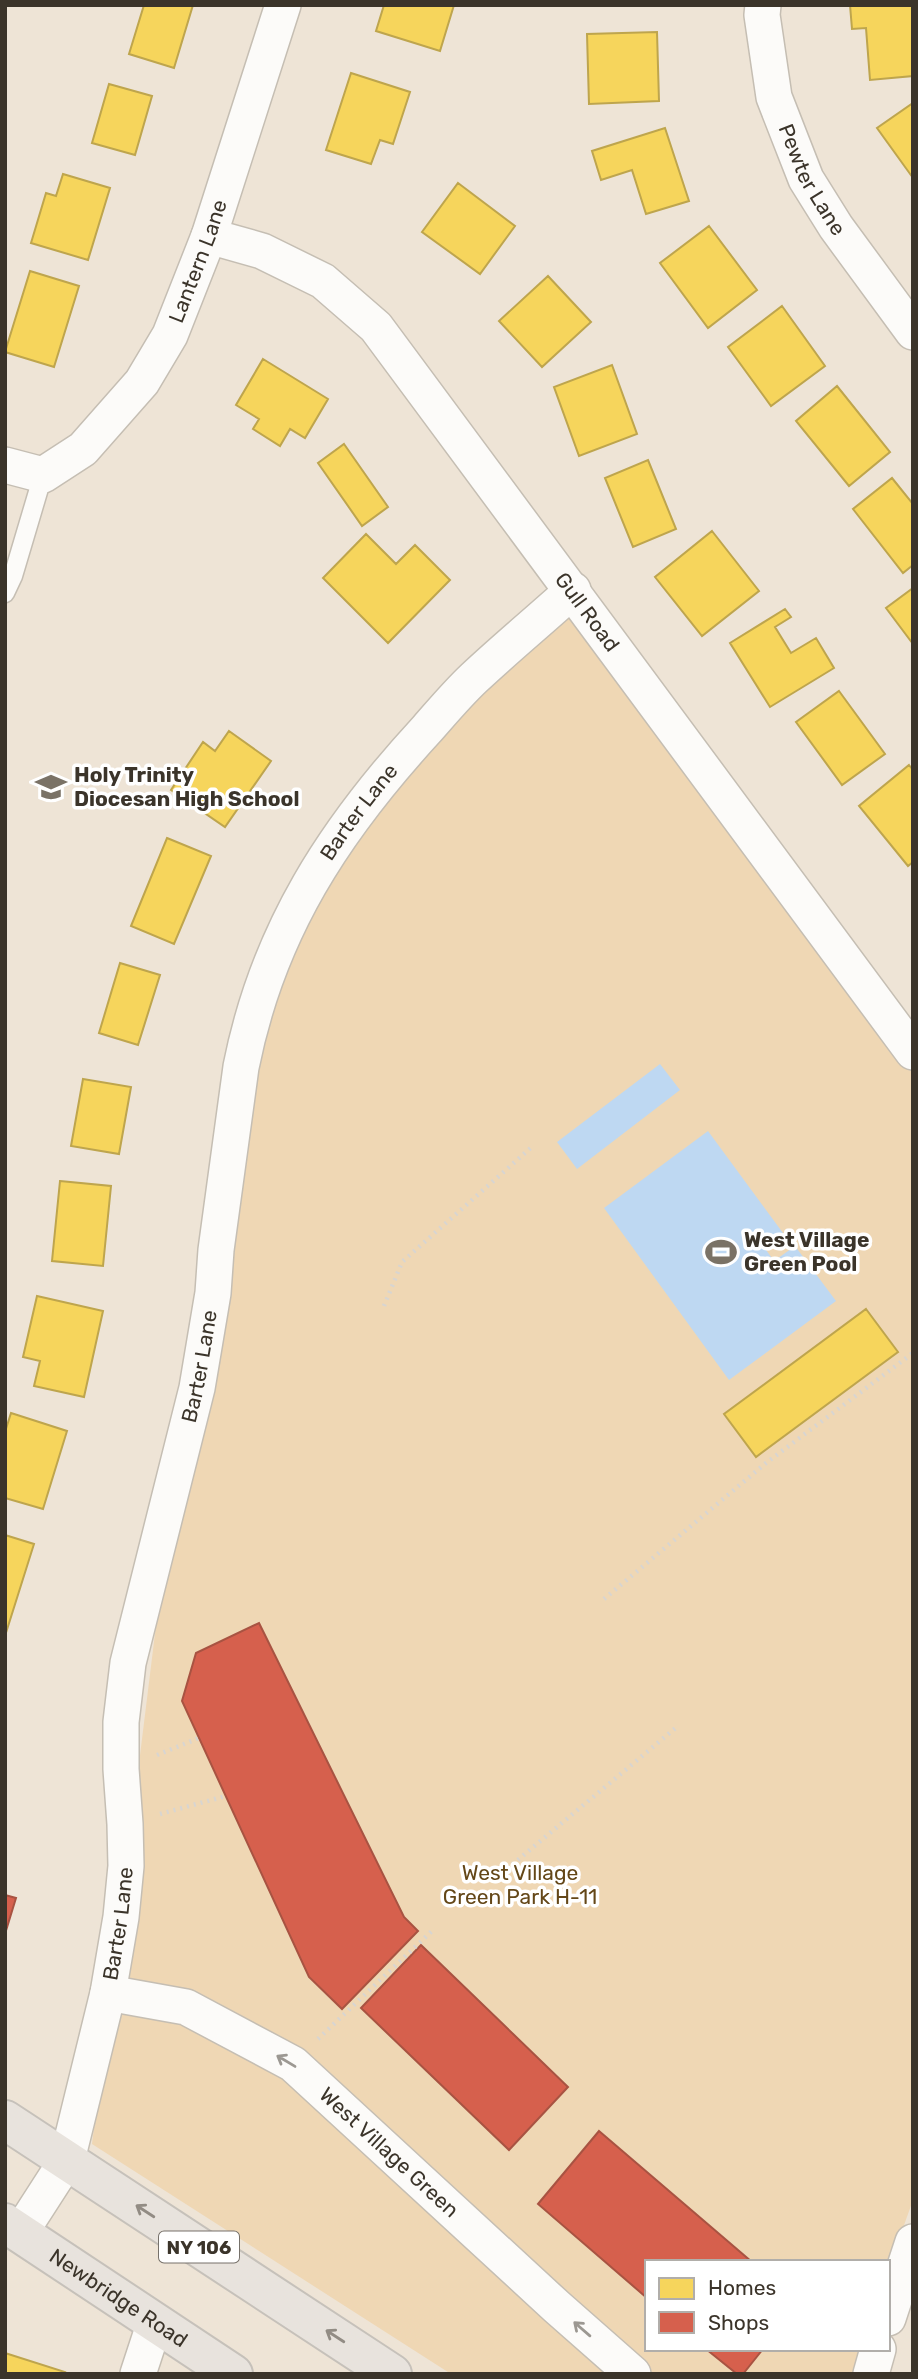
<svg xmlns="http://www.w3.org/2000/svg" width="918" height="2379" viewBox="0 0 918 2379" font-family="Rubik,sans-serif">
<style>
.green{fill:#efd7b4}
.water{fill:#bed8f2}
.homes{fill:#f6d55c;stroke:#bea54d;stroke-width:2}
.shops{fill:#d6604d;stroke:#a85342;stroke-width:2}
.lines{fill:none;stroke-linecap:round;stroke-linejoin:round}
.service-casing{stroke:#c5beb3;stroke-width:21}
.minor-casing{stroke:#c5beb3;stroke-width:38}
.primary-casing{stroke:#c6c1ba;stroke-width:42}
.path{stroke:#d8d5d1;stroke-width:4.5;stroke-dasharray:2 5;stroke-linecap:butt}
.service{stroke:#fcfbf9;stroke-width:18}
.minor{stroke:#fcfbf9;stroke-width:35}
.primary{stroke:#e8e3dd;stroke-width:38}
.oneway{stroke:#9c9892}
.oneway2{stroke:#928c84}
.labels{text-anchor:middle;stroke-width:7;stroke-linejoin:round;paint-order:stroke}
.shield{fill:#fff;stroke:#76716a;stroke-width:2}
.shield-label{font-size:19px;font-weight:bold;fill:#3b342a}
.street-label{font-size:21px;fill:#3b342a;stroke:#fff}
.poi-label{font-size:21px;font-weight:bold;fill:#3b342a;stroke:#fff;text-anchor:start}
.park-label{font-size:21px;fill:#644718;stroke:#fff}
</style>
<rect width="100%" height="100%" fill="#eee4d6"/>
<path class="green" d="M568,598L913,1061V2200L888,2270V2262H647V2349H861L852,2374H451L92,2144L174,1480L247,1038L383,781Z"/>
<path class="water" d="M660,1064L680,1090L577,1169L557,1142Z
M708,1131L783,1233L764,1247L774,1261L795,1246L836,1301L729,1380L604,1208Z"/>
<path class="homes" d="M144,5H193L174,68L129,54Z
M384,5H454L440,51L376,31Z
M850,5H913V76L870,80L866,28L852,29Z
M657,32L659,101L589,104L587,34Z
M351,73L410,92L393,144L380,140L371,164L326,150Z
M109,84L152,96L135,155L92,143Z
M913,103V178L877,128Z
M665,128L689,201L646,214L632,170L601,180L592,151Z
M63,174L110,188L88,260L31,243L46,193L56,196Z
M458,183L515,226L480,274L422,232Z
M709,226L757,290L708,328L660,263Z
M30,271L79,286L54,367L5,352Z
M548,276L591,322L542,367L499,321Z
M782,306L825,366L771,406L728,347Z
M263,359L328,399L305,438L290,429L280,446L253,429L259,419L236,405Z
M612,365L637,434L579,456L554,387Z
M837,386L890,452L849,486L796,421Z
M344,444L388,507L362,526L318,463Z
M648,460L676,529L633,547L605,478Z
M892,478L913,504V565L903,573L853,509Z
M712,531L759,591L702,636L655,577Z
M366,534L396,564L415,545L450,580L388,643L323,578Z
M913,588V644L886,608Z
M785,609L791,617L775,627L791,653L816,638L834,668L770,707L730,643Z
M839,691L885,754L842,785L796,722Z
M229,731L271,761L225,827L171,790L203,742L215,751Z
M909,765L913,770V862L908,866L859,806Z
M167,838L211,856L174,944L131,926Z
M120,963L160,975L138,1045L99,1033Z
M83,1079L131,1087L119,1154L71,1146Z
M60,1181L111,1186L103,1266L52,1261Z
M37,1296L103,1311L84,1397L34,1386L40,1361L23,1357Z
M866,1309L898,1352L756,1457L724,1414Z
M11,1413L67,1431L43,1509L5,1498V1432Z
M5,1535L34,1544L5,1636Z
M5,2353L65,2372L64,2374H5Z"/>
<path class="shops" d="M259,1623L404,1917L418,1931L342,2009L309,1977L182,1701L196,1653Z
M5,1895L16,1898L5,1934Z
M421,1945L568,2087L509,2150L361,2008Z
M599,2131L752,2262H647V2298L538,2204Z
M706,2349H763L743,2374H737Z"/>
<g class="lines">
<defs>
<path id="service" d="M5,593L13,576L43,475"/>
<g id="minor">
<path id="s1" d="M763,5L762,15L774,97L806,179L836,227L913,332"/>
<path id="s2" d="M209,236L262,251L323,281L376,327L913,1052"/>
<path id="s3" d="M5,465L43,475L83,449L142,382L170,335L209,236L283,5"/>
<path id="s4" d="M108,1993L186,2007L293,2064L557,2307L633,2374"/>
<path id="s5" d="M20,2233L67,2160L108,1993L121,1917L126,1866L125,1824L121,1769V1722L128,1663L197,1388L213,1293L216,1250L241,1067C268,931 334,830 427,729C442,712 457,694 474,678C506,648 540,620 573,590"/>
<path d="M888,2318L913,2242"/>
<path d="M138,2374L155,2322"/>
<path d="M871,2374L878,2349"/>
</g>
<g id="primary">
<path d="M5,2120L392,2374"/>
<path id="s6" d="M5,2223L233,2374"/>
</g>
</defs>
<use href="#service" class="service-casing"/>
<use href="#minor" class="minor-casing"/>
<use href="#primary" class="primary-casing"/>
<path class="path" d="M384,1306L402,1262L534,1145
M604,1599L766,1463L913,1353
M157,1755L199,1738
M160,1814L226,1796
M507,1869L678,1726
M318,2039L434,1929"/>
<use href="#service" class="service"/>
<use href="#minor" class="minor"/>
<use href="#primary" class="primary"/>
</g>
<defs><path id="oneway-shaft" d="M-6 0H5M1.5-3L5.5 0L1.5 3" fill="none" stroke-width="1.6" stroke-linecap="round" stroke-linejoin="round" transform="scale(1.75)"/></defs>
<g class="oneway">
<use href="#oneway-shaft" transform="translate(286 2061) rotate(-149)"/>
<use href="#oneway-shaft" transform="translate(582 2329) rotate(-139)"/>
</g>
<g class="oneway2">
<use href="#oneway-shaft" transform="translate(145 2211) rotate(-147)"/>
<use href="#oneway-shaft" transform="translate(335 2336) rotate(-147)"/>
</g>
<defs>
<symbol id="school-bare" viewBox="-9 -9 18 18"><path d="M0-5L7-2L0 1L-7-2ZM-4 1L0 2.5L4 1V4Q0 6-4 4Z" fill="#7a7266" stroke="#fff" stroke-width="2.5" paint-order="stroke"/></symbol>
<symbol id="stadium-bare" viewBox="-9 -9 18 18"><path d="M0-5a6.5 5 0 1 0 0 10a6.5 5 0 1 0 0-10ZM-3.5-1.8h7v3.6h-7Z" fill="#7a7266" stroke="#fff" stroke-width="2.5" paint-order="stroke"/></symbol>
</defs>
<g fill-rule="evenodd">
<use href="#school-bare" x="29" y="765" width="44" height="44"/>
<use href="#stadium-bare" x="699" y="1230" width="44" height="44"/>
</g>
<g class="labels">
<rect class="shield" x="159" y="2231.5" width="80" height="31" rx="5"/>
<g class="shield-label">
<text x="199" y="2254">NY 106</text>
</g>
<g class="street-label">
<text dy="7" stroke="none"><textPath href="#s1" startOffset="184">Pewter Lane</textPath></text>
<text dy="7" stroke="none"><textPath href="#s3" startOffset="310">Lantern Lane</textPath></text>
<text dy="7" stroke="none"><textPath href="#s2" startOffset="548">Gull Road</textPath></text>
<text dy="7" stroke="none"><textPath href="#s5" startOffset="1482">Barter Lane</textPath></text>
<text dy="7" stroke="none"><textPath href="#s5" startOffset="896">Barter Lane</textPath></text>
<text dy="7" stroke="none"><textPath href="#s5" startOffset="329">Barter Lane</textPath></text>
<text dy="7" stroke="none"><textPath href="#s4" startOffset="331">West Village Green</textPath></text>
<text dy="7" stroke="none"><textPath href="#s6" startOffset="136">Newbridge Road</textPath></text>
</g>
<g class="poi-label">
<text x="74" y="782">Holy Trinity<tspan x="74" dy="24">Diocesan High School</tspan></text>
<text x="744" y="1247">West Village<tspan x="744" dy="24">Green Pool</tspan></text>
</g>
<g class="park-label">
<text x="520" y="1880">West Village<tspan x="520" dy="24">Green Park H-11</tspan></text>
</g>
</g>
<rect width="918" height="2379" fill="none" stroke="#3b342a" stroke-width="14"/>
<rect x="645" y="2260" width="245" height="91" fill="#ffffff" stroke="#b1aeaa" stroke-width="2"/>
<rect x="659" y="2278" width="35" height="21" fill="#f6d55c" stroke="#b1aeaa" stroke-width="2"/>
<text x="708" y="2295" font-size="21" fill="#3b342a">Homes</text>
<rect x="659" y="2312" width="35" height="21" fill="#d6604d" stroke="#b1aeaa" stroke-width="2"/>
<text x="708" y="2330" font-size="21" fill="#3b342a">Shops</text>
</svg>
